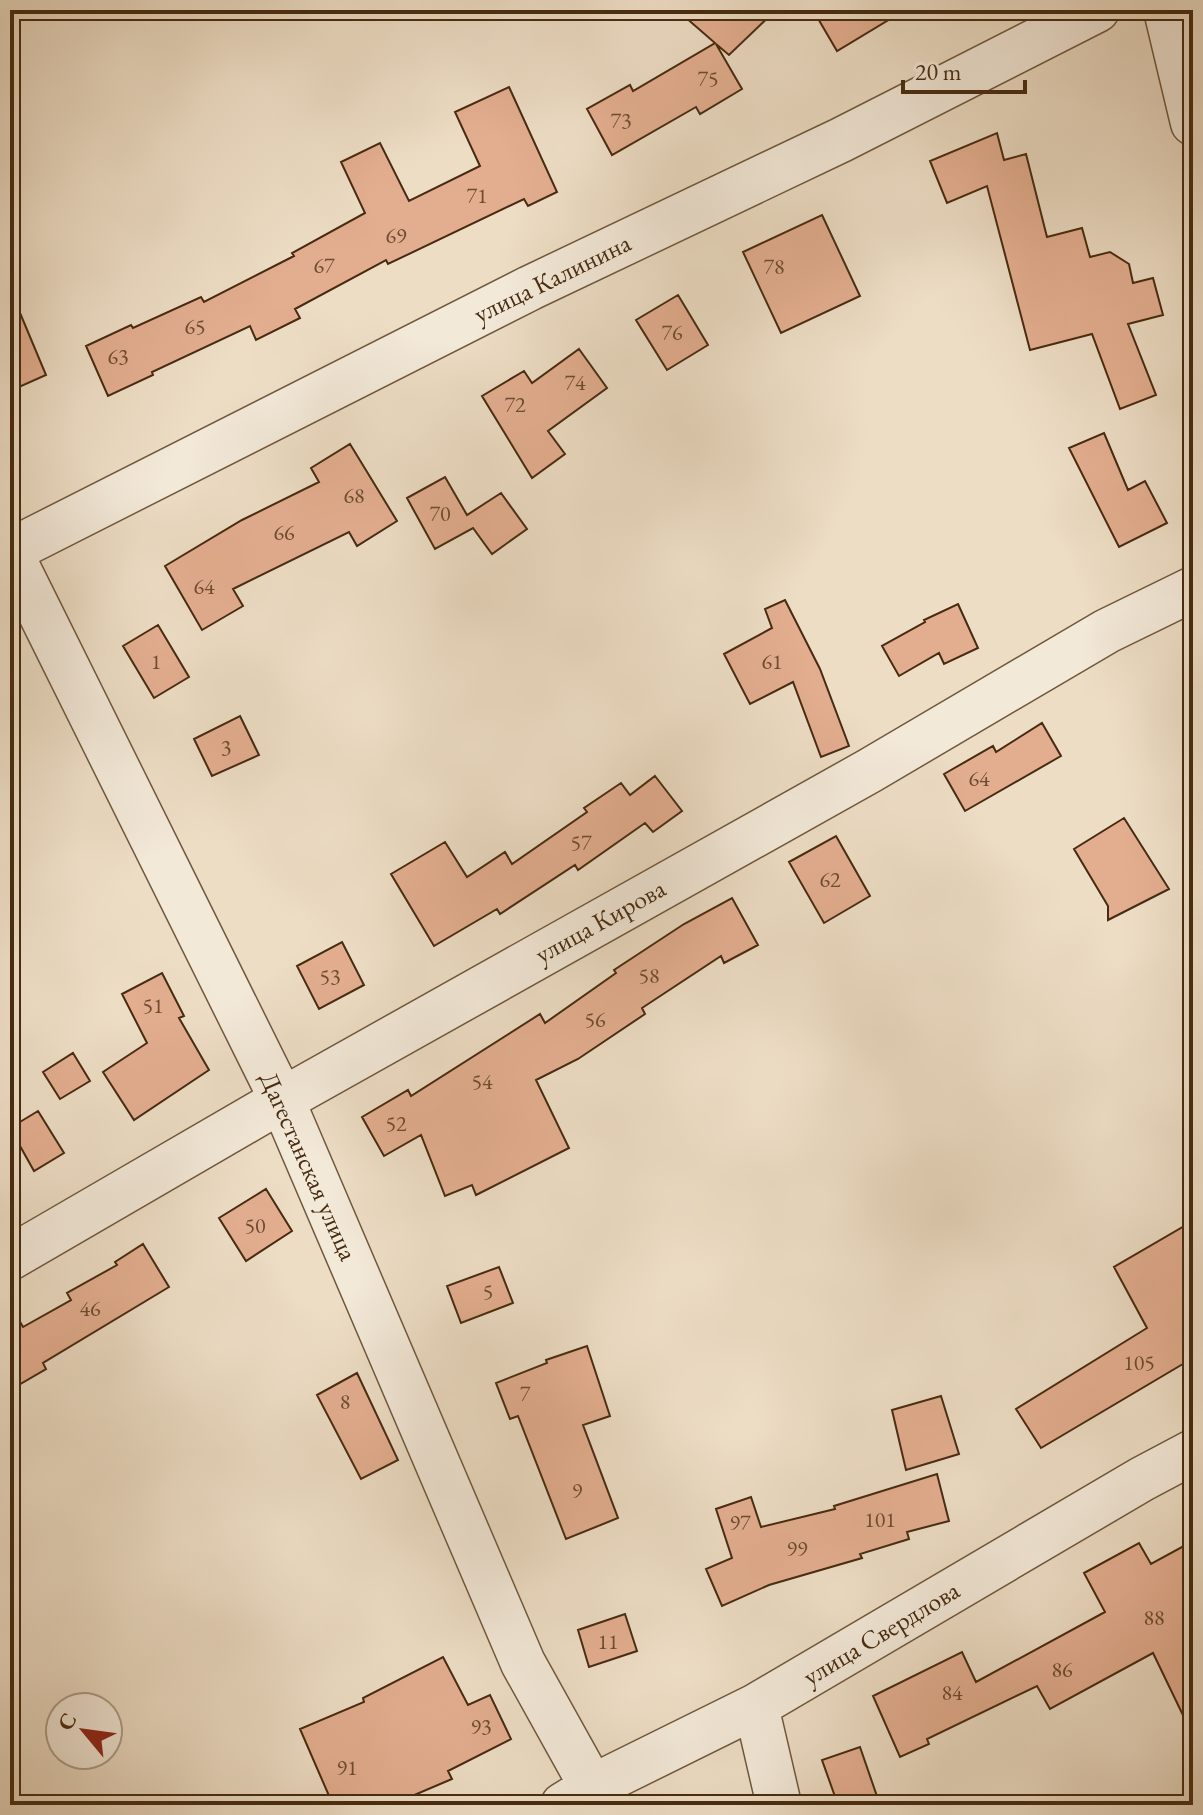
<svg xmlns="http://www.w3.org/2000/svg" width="1203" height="1815" viewBox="0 0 1203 1815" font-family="'EB Garamond',serif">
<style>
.building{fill:#e3ae90;stroke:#472b10;stroke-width:2}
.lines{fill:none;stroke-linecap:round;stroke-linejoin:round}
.minor-casing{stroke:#70583d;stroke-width:47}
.minor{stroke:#f3e9d9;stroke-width:44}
.labels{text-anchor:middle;stroke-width:7;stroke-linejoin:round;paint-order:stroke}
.number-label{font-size:22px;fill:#6e4c30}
.street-label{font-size:26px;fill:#472b10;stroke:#f3e9d9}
</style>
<rect width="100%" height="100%" fill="#edddc5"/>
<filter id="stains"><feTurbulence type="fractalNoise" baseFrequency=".0025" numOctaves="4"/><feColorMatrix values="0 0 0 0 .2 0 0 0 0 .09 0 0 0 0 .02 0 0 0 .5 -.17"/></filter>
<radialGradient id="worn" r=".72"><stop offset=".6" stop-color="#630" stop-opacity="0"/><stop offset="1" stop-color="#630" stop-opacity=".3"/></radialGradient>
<path class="building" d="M677,10H776L729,55L716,44L742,89L700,114L696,107L612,155L587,109L630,85L633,91L715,43Z
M813,10H905L837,51Z
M509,87L557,192L528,206L524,199L388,264L386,260L295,309L300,318L256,340L250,326L152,372L153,375L108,396L86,346L131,325L133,328L201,297L204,302L294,256L292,253L365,213L341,162L380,143L409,201L480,166L455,112Z
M997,133L1004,160L1026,154L1047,237L1082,228L1090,257L1110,252L1129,264L1133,283L1153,278L1163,315L1128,324L1156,395L1120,409L1092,334L1030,350L987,186L947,203L930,161Z
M822,215L860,296L781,333L743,252Z
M10,289L46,375L10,391Z
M678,295L708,345L667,370L636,320Z
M579,349L607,388L548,431L565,454L532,478L482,396L524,371L532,383Z
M1104,433L1128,490L1145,481L1167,523L1119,547L1069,448Z
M350,444L397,521L357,546L349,532L233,589L243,606L202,630L165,566L242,520L319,482L311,468Z
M445,477L467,515L501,493L527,529L492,554L473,528L435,549L407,498Z
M785,600L820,669L849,746L821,757L793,682L750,704L724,654L772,628L765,609Z
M958,604L978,648L944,664L939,653L899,676L882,646L925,622L924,620Z
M158,625L189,677L154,698L123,646Z
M240,716L259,755L212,776L194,739Z
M1042,723L1061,756L965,811L944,774L993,746L996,752Z
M655,776L682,811L653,832L645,823L578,870L575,865L500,914L497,909L434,946L391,874L445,842L467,877L505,852L512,864L587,812L584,808L621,783L630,795Z
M1124,818L1169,889L1108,920V906L1074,849Z
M836,836L870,896L824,923L789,862Z
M732,898L758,945L724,963L721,956L642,1008L645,1014L578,1059L536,1080L569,1148L476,1195L472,1185L445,1196L421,1135L384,1156L362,1117L408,1090L411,1096L540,1014L545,1023L616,973L614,970L684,924Z
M342,942L364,985L319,1009L297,966Z
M162,973L184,1016L179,1018L209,1070L134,1120L103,1072L147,1043L122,994Z
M73,1053L90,1081L60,1099L43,1072Z
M38,1111L64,1153L34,1171L10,1128Z
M266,1189L292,1231L246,1261L219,1218Z
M1193,1221V1358L1041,1448L1016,1409L1147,1328L1114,1267Z
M143,1244L169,1287L43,1363L46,1369L10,1390V1304L23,1327L71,1300L67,1293L117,1265L115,1262Z
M499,1267L513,1303L461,1323L447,1286Z
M587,1346L610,1416L583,1425L618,1518L566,1539L518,1416L510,1419L496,1383L547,1363L546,1360Z
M357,1373L398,1460L361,1479L317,1395Z
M941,1396L959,1454L906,1470L892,1410Z
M937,1474L949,1521L907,1532L909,1539L860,1554L862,1558L769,1585L722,1606L706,1569L732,1558L716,1509L751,1497L761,1527L835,1509L834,1506Z
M1193,1541V1736L1153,1653L1050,1709L1037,1686L927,1739L929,1744L900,1757L873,1696L962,1652L976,1682L1105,1612L1084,1573L1139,1543L1151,1564Z
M625,1614L637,1651L589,1667L578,1630Z
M443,1657L468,1705L490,1695L511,1739L448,1771L452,1779L391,1805H333L300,1729L364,1702L363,1698Z
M860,1747L880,1805H838L822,1760Z"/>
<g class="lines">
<defs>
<path id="minor" d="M1166,10L1193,123
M10,551L530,288L841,140L1097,10
M10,552L282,1100L523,1663L592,1787
M10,1258L282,1100L869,771L1107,631L1193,589
M756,1706L779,1805
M563,1805L592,1787L756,1706L1142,1479L1193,1452"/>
</defs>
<use href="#minor" class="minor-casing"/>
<use href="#minor" class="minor"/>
</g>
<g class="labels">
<g class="number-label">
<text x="708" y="86">75</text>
<text x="621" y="128">73</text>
<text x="477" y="203">71</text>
<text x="396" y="243">69</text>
<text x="324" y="273">67</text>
<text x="774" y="274">78</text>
<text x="195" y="334">65</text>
<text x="672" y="340">76</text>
<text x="118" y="364">63</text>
<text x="575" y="390">74</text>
<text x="515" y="412">72</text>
<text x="354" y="503">68</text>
<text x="440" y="521">70</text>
<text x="284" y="540">66</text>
<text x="204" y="594">64</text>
<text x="156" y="669">1</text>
<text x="772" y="669">61</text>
<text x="226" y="755">3</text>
<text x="979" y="786">64</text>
<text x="581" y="850">57</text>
<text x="830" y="887">62</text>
<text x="649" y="983">58</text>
<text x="330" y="984">53</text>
<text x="153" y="1013">51</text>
<text x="595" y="1027">56</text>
<text x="482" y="1089">54</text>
<text x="396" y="1131">52</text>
<text x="255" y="1233">50</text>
<text x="488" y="1299">5</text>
<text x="90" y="1316">46</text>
<text x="1139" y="1370">105</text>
<text x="525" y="1401">7</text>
<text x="345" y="1409">8</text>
<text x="577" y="1498">9</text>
<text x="880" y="1527">101</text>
<text x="740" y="1530">97</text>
<text x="797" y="1556">99</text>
<text x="1154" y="1625">88</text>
<text x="608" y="1649">11</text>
<text x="1062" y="1677">86</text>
<text x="952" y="1700">84</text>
<text x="481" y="1734">93</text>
<text x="347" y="1775">91</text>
</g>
<g class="street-label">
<text transform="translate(552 278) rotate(-26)" y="9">улица Калинина</text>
<text transform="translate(600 921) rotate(-29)" y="9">улица Кирова</text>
<text transform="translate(309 1166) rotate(66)" y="9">Дагестанская улица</text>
<text transform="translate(881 1633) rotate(-31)" y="9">улица Свердлова</text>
</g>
</g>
<rect width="1203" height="1815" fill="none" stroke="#edddc5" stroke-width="40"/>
<rect x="12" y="12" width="1179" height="1791" fill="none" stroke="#472b10" stroke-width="4"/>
<rect x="20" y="20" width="1163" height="1775" fill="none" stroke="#472b10" stroke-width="2"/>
<g transform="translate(84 1731) rotate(299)"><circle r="38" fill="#f3e9d9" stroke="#ae9d89" stroke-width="2"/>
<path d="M0-6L14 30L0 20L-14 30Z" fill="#8f2418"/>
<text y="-12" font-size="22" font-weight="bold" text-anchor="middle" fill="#472b10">С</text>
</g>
<path d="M903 80v12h122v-12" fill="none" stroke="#472b10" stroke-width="4"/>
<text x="915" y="80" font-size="24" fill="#472b10" stroke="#f3e9d9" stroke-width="6" paint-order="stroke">20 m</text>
<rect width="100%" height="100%" filter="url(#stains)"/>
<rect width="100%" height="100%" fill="url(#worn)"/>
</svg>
